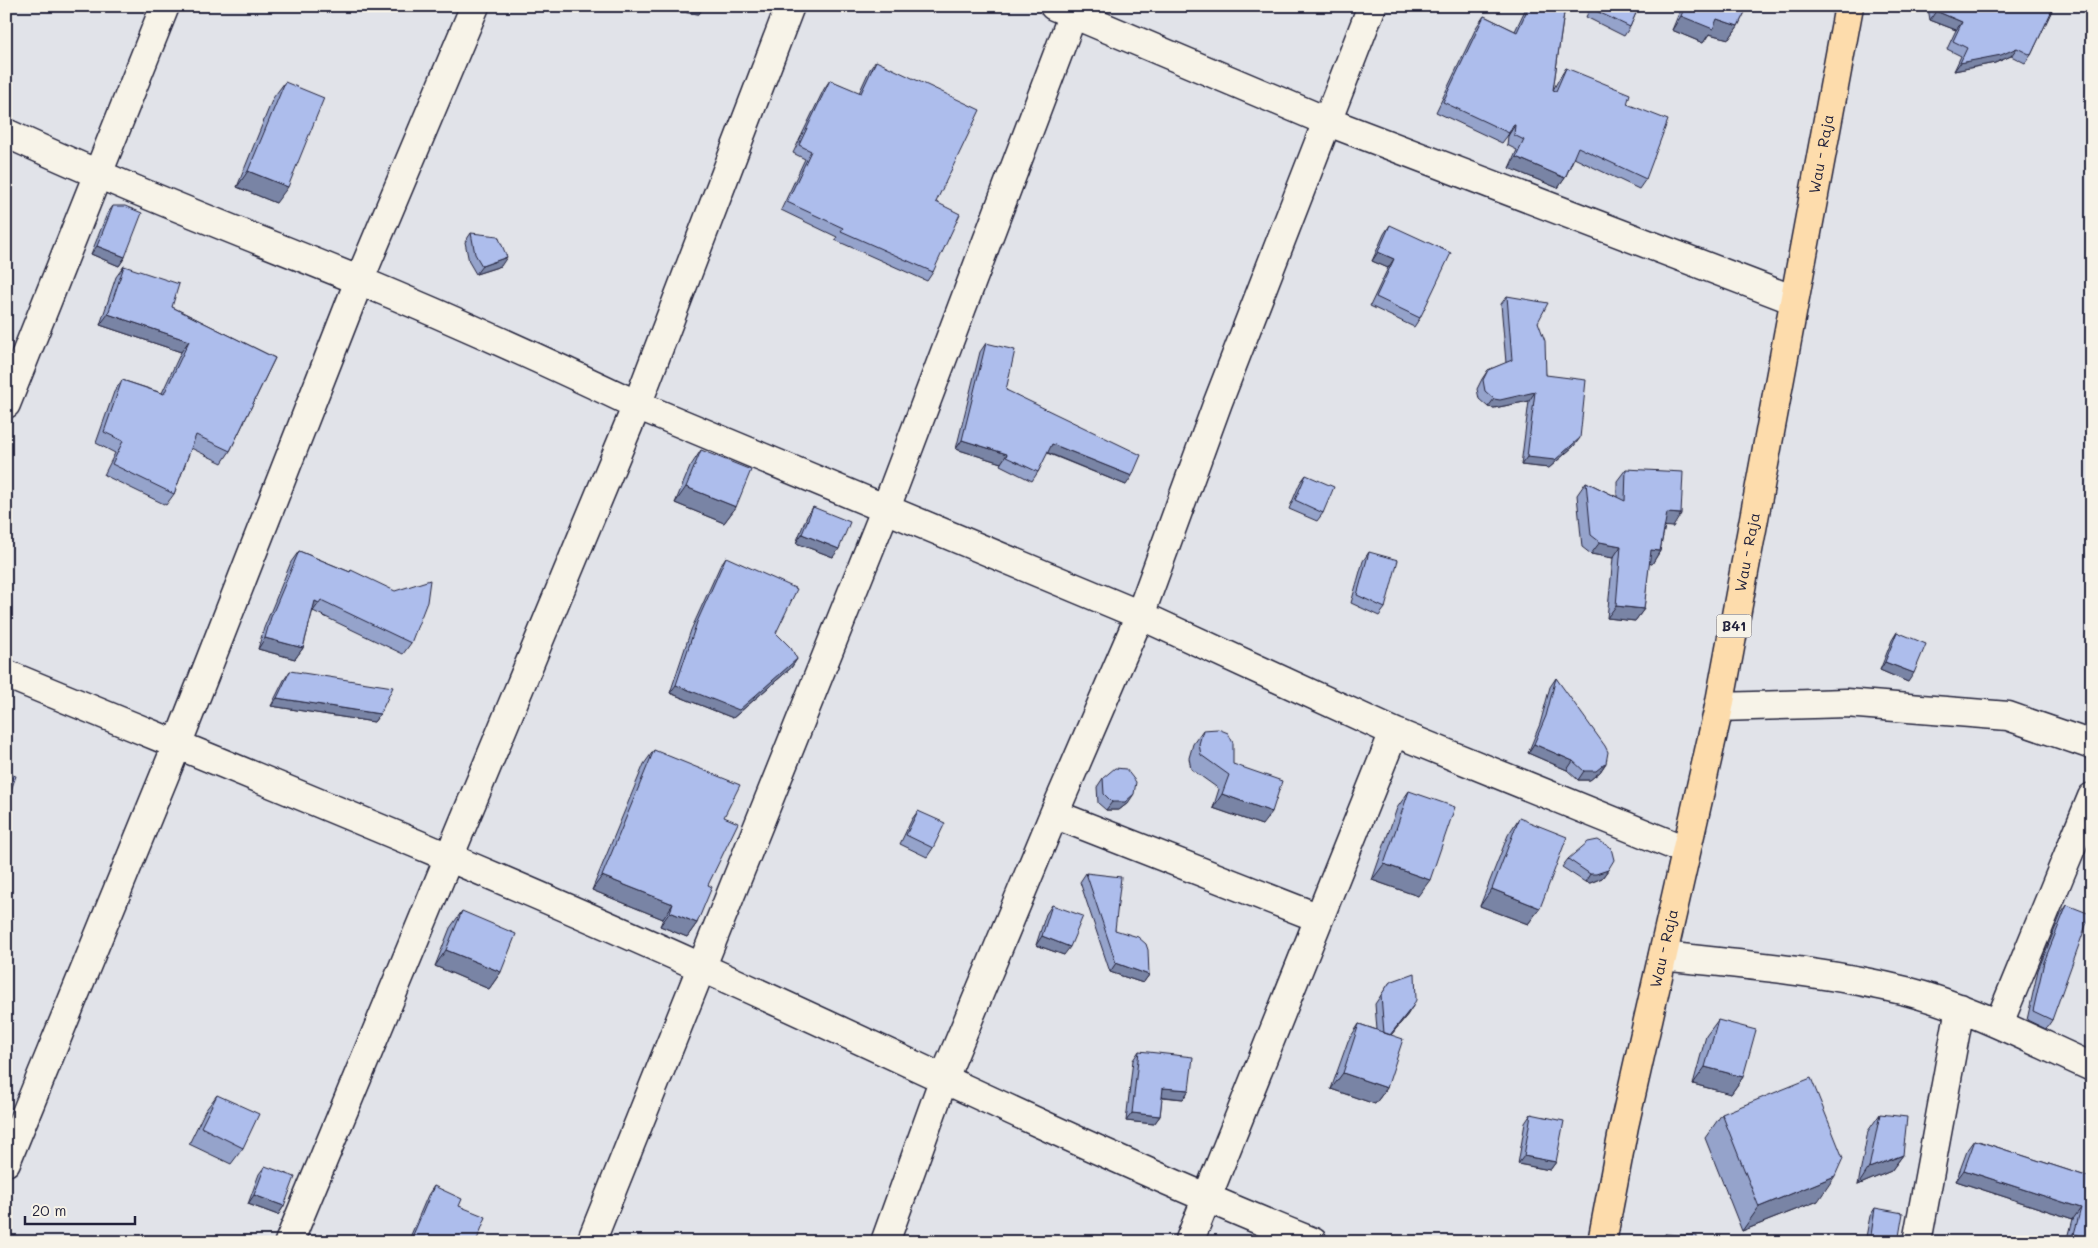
<svg xmlns="http://www.w3.org/2000/svg" width="2098" height="1248" viewBox="0 0 2098 1248" font-family="Mali,sans-serif">
<style>
.lines{fill:none;stroke-linecap:round;stroke-linejoin:round}
.minor-casing{stroke:#22223b;stroke-width:31}
.major-casing{stroke:#22223b;stroke-width:31}
.minor{stroke:#f7f3e8;stroke-width:28}
.major{stroke:#fddcac;stroke-width:28}
.wall{fill:#95a3cb;stroke:#22223b}
.shaded-wall{fill:#7984a5;stroke:#22223b}
.building{fill:#adbdec;stroke:#22223b}
.labels{text-anchor:middle;stroke-width:5;stroke-linejoin:round;paint-order:stroke}
.shield{fill:#f7f3e8;stroke:#62616f;stroke-width:1}
.shield-label{font-size:14px;font-weight:bold;fill:#22223b}
.street-label{font-size:15px;fill:#22223b;stroke:#f7f3e8}
</style>
<rect width="100%" height="100%" fill="#e1e3e9"/>
<filter id="ink" filterUnits="userSpaceOnUse"><feTurbulence type="fractalNoise" baseFrequency=".02" numOctaves="2"/><feDisplacementMap in="SourceGraphic" scale="10" xChannelSelector="R" yChannelSelector="G"/><feConvolveMatrix kernelMatrix="1 2 1 2 8 2 1 2 1" color-interpolation-filters="sRGB"/></filter>
<g filter="url(#ink)">
<g class="lines">
<defs>
<path id="minor" d="M1054,6L1326,121L1794,300
M6,133C122,187 240,232 358,280C452,319 545,361 637,405L1140,615L1394,732L1685,850
M6,404L165,6
M6,674C240,771 475,865 705,969C908,1060 1106,1159 1313,1242
M1719,707L1846,703L2008,716L2092,745
M1054,814L1319,918
M1663,956C1744,965 1826,971 1906,991C1972,1008 2031,1040 2092,1067
M1999,1023L2092,797
M6,1162L177,745L359,281L475,6
M289,1242L637,405L790,6
M591,1242L886,508L1076,6
M885,1242L944,1078L1054,814L1140,615L1218,402L1372,6
M1189,1242L1394,732
M1917,1242L1960,1008"/>
<g id="major">
<path id="s1" d="M1602,1242L1624,1126L1719,707L1849,6"/>
</g>
</defs>
<use href="#minor" class="minor-casing"/>
<use href="#major" class="major-casing"/>
<use href="#minor" class="minor"/>
<use href="#major" class="major"/>
</g>
<path class="wall" d="M678,6H704L699,14L681,12Z
M1527,6H1565L1553,90L1559,79L1566,68L1627,104L1646,179L1639,189L1574,158L1565,178L1558,188L1509,168L1517,150L1507,145L1508,136V135L1502,143L1436,112L1477,26L1484,16L1515,31Z
M1591,6H1639L1630,27L1624,36L1586,17Z
M1682,6H1748L1738,26L1729,39L1709,34L1703,43L1672,30Z
M1929,6H2054L2031,55L2025,63L2011,56L1995,63L1954,71L1961,56L1947,49L1956,30L1930,20L1928,8Z
M876,61L936,202L933,272L927,281L835,240L837,237L781,210L805,159L793,153L824,89L830,80L859,93L870,69Z
M285,82L276,203L237,187L273,98Z
M113,206L125,257L119,266L91,254L107,214Z
M1390,225L1420,318L1414,327L1370,306L1388,268L1372,261L1384,234Z
M471,233L501,266L476,274L469,262L465,242Z
M124,266L172,307L275,358L230,451L222,463L191,448L174,494L166,505L104,475L115,453L96,443L114,392L122,380L162,393L181,352L100,325L116,277Z
M1507,296L1538,322L1546,375L1574,446L1549,468L1521,465L1529,401L1494,408L1488,407L1479,399L1477,389L1482,379L1488,370L1506,363L1501,304Z
M986,343L1006,390L1126,485L1047,453L1038,472L1032,481L1000,465L1001,463L956,449L980,352Z
M701,450L736,507L724,523L675,503L690,467Z
M1626,469L1673,527L1665,526L1660,551L1652,564L1649,563L1644,609L1635,621L1607,618L1613,558L1591,554L1582,547L1577,495L1586,482L1617,497V481Z
M1306,475L1323,513L1317,521L1289,509L1300,483Z
M813,507L833,557L796,543L807,516Z
M299,551L350,572L351,570L411,643L403,654L313,611L312,613L303,648L295,659L258,649L264,628L291,562Z
M1369,552L1385,608L1379,616L1351,603L1363,561Z
M726,557L776,633L797,659L791,668L733,718L670,693L691,630L720,566Z
M1897,632L1908,682L1880,670L1892,640Z
M290,671L380,714L374,722L271,706L284,680Z
M1556,678L1606,763L1600,772L1590,780H1578L1567,770L1528,753L1540,724L1550,687Z
M1203,730L1233,764L1262,825L1213,808L1219,789L1191,769L1189,758L1193,744Z
M654,750L724,817L708,885L697,923L687,937L660,926L663,919L592,890L644,764Z
M1103,778L1128,803L1119,810H1106L1098,803L1097,787Z
M1409,791L1418,896L1372,880L1397,808Z
M918,811L933,848L927,857L900,844L912,819Z
M1519,818L1540,908L1528,924L1480,906L1508,835Z
M1568,859L1608,870L1602,878L1590,883L1585,882L1562,867Z
M1086,873L1115,930L1149,975L1143,983L1110,972L1080,882Z
M1052,905L1064,955L1036,945L1046,914Z
M2067,905L2052,1020L2046,1029L2027,1020L2038,970L2061,914Z
M462,911L501,972L489,989L435,966L450,928Z
M1390,982L1408,1014L1391,1035L1387,1088L1375,1104L1331,1089L1348,1041L1359,1024L1377,1030L1375,1004Z
M1718,1020L1743,1077L1731,1094L1693,1084L1706,1036Z
M1139,1051L1189,1090L1183,1099L1162,1097L1160,1116L1154,1124L1126,1121L1133,1060Z
M217,1095L243,1148L231,1164L189,1144L205,1111Z
M1531,1114L1556,1162L1550,1170L1518,1164L1525,1123Z
M1722,1114L1818,1201L1742,1231L1705,1138Z
M1880,1114L1903,1155L1891,1171L1858,1185L1868,1131Z
M1975,1140L2092,1178V1242H2067L2073,1219L1956,1181L1967,1151Z
M265,1166L284,1206L278,1215L248,1204L259,1174Z
M434,1186L459,1206L476,1242H408L428,1195Z
M1875,1208L1898,1242H1865L1870,1216Z
M1665,1234L1697,1242H1659Z"/>
<path class="shaded-wall" d="M685,6H704L699,14L681,12Z
M1936,11L1962,22L1956,30L1930,20Z
M1681,16L1717,19L1738,26L1729,39L1709,34L1703,43L1672,30Z
M2017,48L2011,56L1995,63L1954,71L1960,63Z
M1513,125H1515L1508,136V135Z
M1516,157L1565,178L1558,188L1509,168Z
M248,171L288,187L276,203L237,187Z
M97,246L125,257L119,266L91,254Z
M1378,252L1394,259L1388,268L1372,261Z
M507,257L501,266L476,274L482,266Z
M108,314L189,341L181,352L100,325Z
M1535,392L1529,401L1494,408L1488,407L1494,399Z
M1580,438L1574,446L1549,468L1521,465L1527,457Z
M962,440L1007,454L1001,463L956,449Z
M1052,444L1132,476L1126,485L1046,452Z
M686,487L736,507L724,523L675,503Z
M1667,513L1681,514L1673,527L1658,526Z
M802,534L839,549L833,557L796,543Z
M1600,542L1621,546L1613,558L1591,554Z
M1651,550L1660,551L1652,564L1642,562Z
M315,601L319,603L311,614Z
M1616,606L1644,609L1635,621L1607,618Z
M265,638L303,648L295,659L258,649Z
M797,659L791,668L733,718L670,693L676,685Z
M1885,662L1914,673L1908,682L1880,670Z
M277,698L380,714L374,722L271,706Z
M1534,744L1573,761L1567,770L1528,753Z
M1606,763L1600,772L1590,780H1578L1584,771Z
M1134,794L1128,803L1119,810H1106L1112,802Z
M1222,794L1272,812L1262,825L1213,808Z
M1384,864L1430,880L1418,896L1372,880Z
M1608,870L1602,878L1590,883L1585,882L1590,874Z
M602,876L673,904L663,919L592,890Z
M1492,889L1540,908L1528,924L1480,906Z
M670,912L697,923L687,937L660,926Z
M1042,936L1070,947L1064,955L1036,945Z
M446,950L501,972L489,989L435,966Z
M1116,963L1149,975L1143,983L1110,972Z
M1413,1006L1408,1014L1379,1050L1385,1041Z
M1705,1067L1743,1077L1731,1094L1693,1084Z
M1343,1073L1387,1088L1375,1104L1331,1089Z
M1163,1088L1189,1090L1183,1099L1157,1096Z
M1132,1113L1160,1116L1154,1124L1126,1121Z
M1903,1155L1891,1171L1858,1185L1869,1168Z
M1524,1156L1556,1162L1550,1170L1518,1164Z
M1964,1170L2081,1208L2073,1219L1956,1181Z
M1835,1176L1818,1201L1742,1231L1759,1207Z
M254,1195L284,1206L278,1215L248,1204Z
M2074,1234L2092,1239V1242H2069Z"/>
<path class="building" d="M1529,6H1565L1553,90L1556,91L1566,68L1630,94L1627,104L1668,120L1646,179L1578,147L1565,178L1516,157L1524,140L1514,135L1515,125H1513L1509,133L1443,102L1484,16L1517,32Z
M1593,6H1639L1630,27L1592,9Z
M1685,6H1748L1738,26L1717,19L1713,29L1681,16Z
M1935,6H2054L2031,55L2017,48L2001,55L1960,63L1967,48L1953,41L1962,22L1936,11Z
M876,61L980,110L936,202L960,214L933,272L841,231L843,228L787,202L811,151L799,145L830,80L861,93Z
M285,82L324,98L288,187L248,171Z
M113,206H125L142,213L125,257L97,246Z
M1390,225L1451,253L1420,318L1376,297L1394,259L1378,252Z
M471,233L498,236L507,257L482,266L475,254Z
M124,266L179,284L172,307L275,358L230,451L196,435L174,494L112,464L123,441L104,432L122,380L164,394L189,341L108,314Z
M1507,296L1548,303L1538,322L1545,341L1546,375L1586,380L1580,438L1555,460L1527,457L1535,392L1500,400L1494,399L1485,391L1483,380L1488,370L1512,360Z
M986,343L1015,350L1006,390L1141,455L1132,476L1052,444L1038,472L1006,457L1007,454L962,440Z
M701,450L751,470L736,507L686,487Z
M1626,469L1683,472L1681,514L1667,513L1660,551L1651,550L1644,609L1616,606L1621,546L1600,542L1591,535L1586,482L1625,501Z
M1306,475L1334,487L1323,513L1295,500Z
M813,507L850,522L839,549L802,534Z
M299,551L350,572L351,570L395,591L430,580L427,602L411,643L321,600L319,603L315,601L303,648L265,638L271,617Z
M1369,552L1398,560L1385,608L1357,595Z
M726,557L797,589L776,633L791,648L797,659L739,710L676,685L697,622Z
M1897,632L1926,644L1914,673L1885,662Z
M290,671L393,687L380,714L277,698Z
M1556,678L1605,746L1608,752L1606,763L1596,771H1584L1573,761L1534,744L1546,716Z
M1218,729L1228,733L1233,743V764L1282,781L1272,812L1222,794L1229,775L1201,755L1199,744L1203,730Z
M654,750L740,785L724,817L738,823L708,885L712,887L697,923L670,912L673,904L602,876Z
M1115,768L1126,769L1136,782L1134,794L1125,802H1112L1104,794L1103,778Z
M6,773L16,776L6,804Z
M1409,791L1455,807L1430,880L1384,864Z
M918,811L945,823L933,848L906,835Z
M1519,818L1567,837L1540,908L1492,889Z
M1598,840L1611,848L1614,860L1608,870L1596,874H1590L1568,859L1588,842Z
M1086,873L1121,877L1115,930L1138,937L1146,944L1148,950L1149,975L1116,963Z
M1052,905L1083,916L1070,947L1042,936Z
M2067,905L2090,914L2052,1020L2033,1011L2044,962Z
M462,911L516,934L501,972L446,950Z
M1415,973L1416,1000L1413,1006L1390,1035L1384,1033L1381,995L1390,982Z
M1718,1020L1756,1030L1743,1077L1705,1067Z
M1359,1024L1403,1039L1387,1088L1343,1073Z
M1139,1051L1193,1057L1189,1090L1163,1088L1160,1116L1132,1113Z
M1811,1078L1843,1158L1835,1176L1759,1207L1722,1114Z
M217,1095L259,1114L243,1148L201,1127Z
M1531,1114L1564,1121L1556,1162L1524,1156Z
M1880,1114L1907,1117L1903,1155L1869,1168Z
M1975,1140L2092,1178V1239L2074,1234L2081,1208L1964,1170Z
M265,1166L295,1177L284,1206L254,1195Z
M434,1186L462,1199L459,1206L486,1217L476,1242H410Z
M1875,1208L1903,1213L1898,1242H1870Z
M1665,1234L1697,1236V1242H1664Z"/>
</g>
<g class="labels">
<rect class="shield" x="1716.5" y="614.5" width="35" height="23" rx="4"/>
<g class="shield-label">
<text x="1734" y="631">B41</text>
</g>
<g class="street-label">
<text dy="5" stroke="none"><textPath href="#s1" startOffset="1110">Wau - Raja</textPath></text>
<text dy="5" stroke="none"><textPath href="#s1" startOffset="705">Wau - Raja</textPath></text>
<text dy="5" stroke="none"><textPath href="#s1" startOffset="300">Wau - Raja</textPath></text>
</g>
</g>
<rect width="2098" height="1248" fill="none" stroke="#f7f3e8" stroke-width="25"/>
<rect x="12" y="12" width="2073" height="1223" fill="none" stroke="#22223b" stroke-width="2" filter="url(#ink)"/>
<path d="M25 1216v8h110v-8" fill="none" stroke="#22223b" stroke-width="2.5"/>
<text x="32" y="1216" font-size="15" fill="#22223b" stroke="#f7f3e8" stroke-width="4" paint-order="stroke">20 m</text>
</svg>
